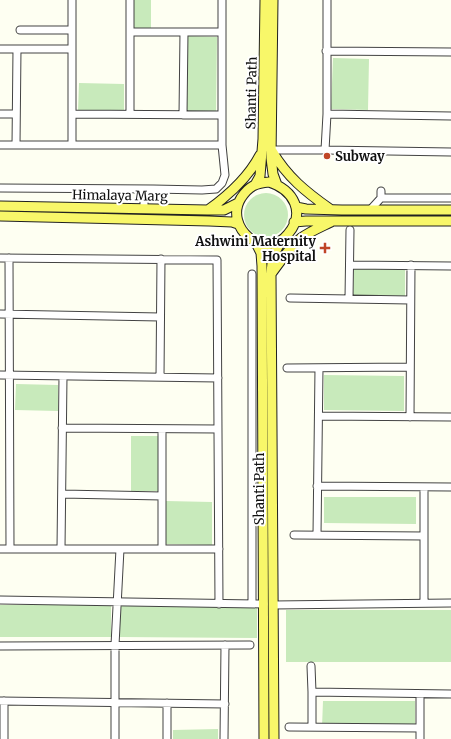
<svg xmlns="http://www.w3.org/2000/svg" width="451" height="739" viewBox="0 0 451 739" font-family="Merriweather,serif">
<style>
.green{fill:#c8eabb}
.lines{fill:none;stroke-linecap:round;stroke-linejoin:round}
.minor-casing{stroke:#434343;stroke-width:9}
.major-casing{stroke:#212121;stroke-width:11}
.minor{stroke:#fff;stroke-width:7}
.major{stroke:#f8f769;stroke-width:9}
.poi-dot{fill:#c04527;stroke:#fff;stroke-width:1.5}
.labels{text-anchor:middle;stroke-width:4;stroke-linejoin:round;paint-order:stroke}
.street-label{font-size:13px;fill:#101010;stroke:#fff}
.poi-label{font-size:13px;font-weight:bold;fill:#101010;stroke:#fff;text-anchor:start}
</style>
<rect width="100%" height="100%" fill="#fefff2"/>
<path class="green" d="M133,0H151V29H132Z
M188,36L217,37L216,112H187Z
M333,58L369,59L368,110L331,109Z
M79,83L124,84V112L78,111Z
M244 215a22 22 0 1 1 44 0a22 22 0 1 1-44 0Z
M354,268L405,269V296L353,295Z
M324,375L404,376V411L324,410Z
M16,384L58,385V411L15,410Z
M131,436H158V491H131Z
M324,497H416V524L324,523Z
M166,501L212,502V545L166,544Z
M0,605H111V637H0Z
M120,606L257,607V638L120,637Z
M286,610H451V662H286Z
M323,701H415V728L322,727Z
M218,729V739H173V730Z"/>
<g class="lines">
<defs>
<path id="minor" d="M72,0V145
M130,0V114
M20,30H71
M130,32H222
M0,49H72
M326,51L451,52
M0,114H16
M72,114L222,115
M327,114L451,116
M183,115L184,32
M0,145H222
M16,145L17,49
M271,150H325L451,152
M325,150L327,114V0
M0,188L153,189L202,190L216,189L222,183L225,175L222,145V0
M144,189V209
M381,198H451
M370,210L381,198V191
M0,258L217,260L219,604
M9,258L10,549
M350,265L451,266
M252,274V604
M290,298L410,300
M349,299L350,230
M0,314L160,317
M287,368L410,367
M0,375L218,378
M160,377L161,259
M319,416L451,417
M410,417L411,265
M62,428L218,429
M317,486L451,487
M62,494L162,496
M294,535L424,536
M317,535L319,368
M0,549H219
M61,549L63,376
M162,549V429
M0,600L264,604
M424,603V487
M273,605L451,603
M0,646L250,645
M311,666L312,692V727
M312,692L451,694
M420,694V739
M0,701L225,704
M289,727L420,728
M4,739V701
M115,739V645L120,549
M167,739V703
M224,739L225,645"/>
<path id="major" d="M273,0L271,158L273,174L277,185
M272,151C287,177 306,192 330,209
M269,182C294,190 306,213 288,234C265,263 223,227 241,198C249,186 256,183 269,182Z
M255,185L260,176L263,139L265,0
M0,206L208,210H224L238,203
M296,207L306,209L342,210H451
M208,210C229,195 248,178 260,155
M0,216L209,221L232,222L238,224
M294,222L306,221H451
M256,243L261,253L262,266L264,739
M271,274C280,262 289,248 301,238C311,231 321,227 331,222
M274,739L271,274C272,259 273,254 282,240"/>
</defs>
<use href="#minor" class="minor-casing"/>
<use href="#major" class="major-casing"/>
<use href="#minor" class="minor"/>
<use href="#major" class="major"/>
</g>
<g class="poi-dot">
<circle cx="327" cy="156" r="4"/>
<path d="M323 242h4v4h4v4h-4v4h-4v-4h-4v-4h4z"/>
</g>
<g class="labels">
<g class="street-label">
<text transform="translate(251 93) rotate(-89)" y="5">Shanti Path</text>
<text transform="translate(120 195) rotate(1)" y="5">Himalaya Marg</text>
<text transform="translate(259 489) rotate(-90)" y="5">Shanti Path</text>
</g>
<g class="poi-label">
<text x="335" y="161">Subway</text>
<text x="316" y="246" text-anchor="end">Ashwini Maternity<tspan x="316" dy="15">Hospital</tspan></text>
</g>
</g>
</svg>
